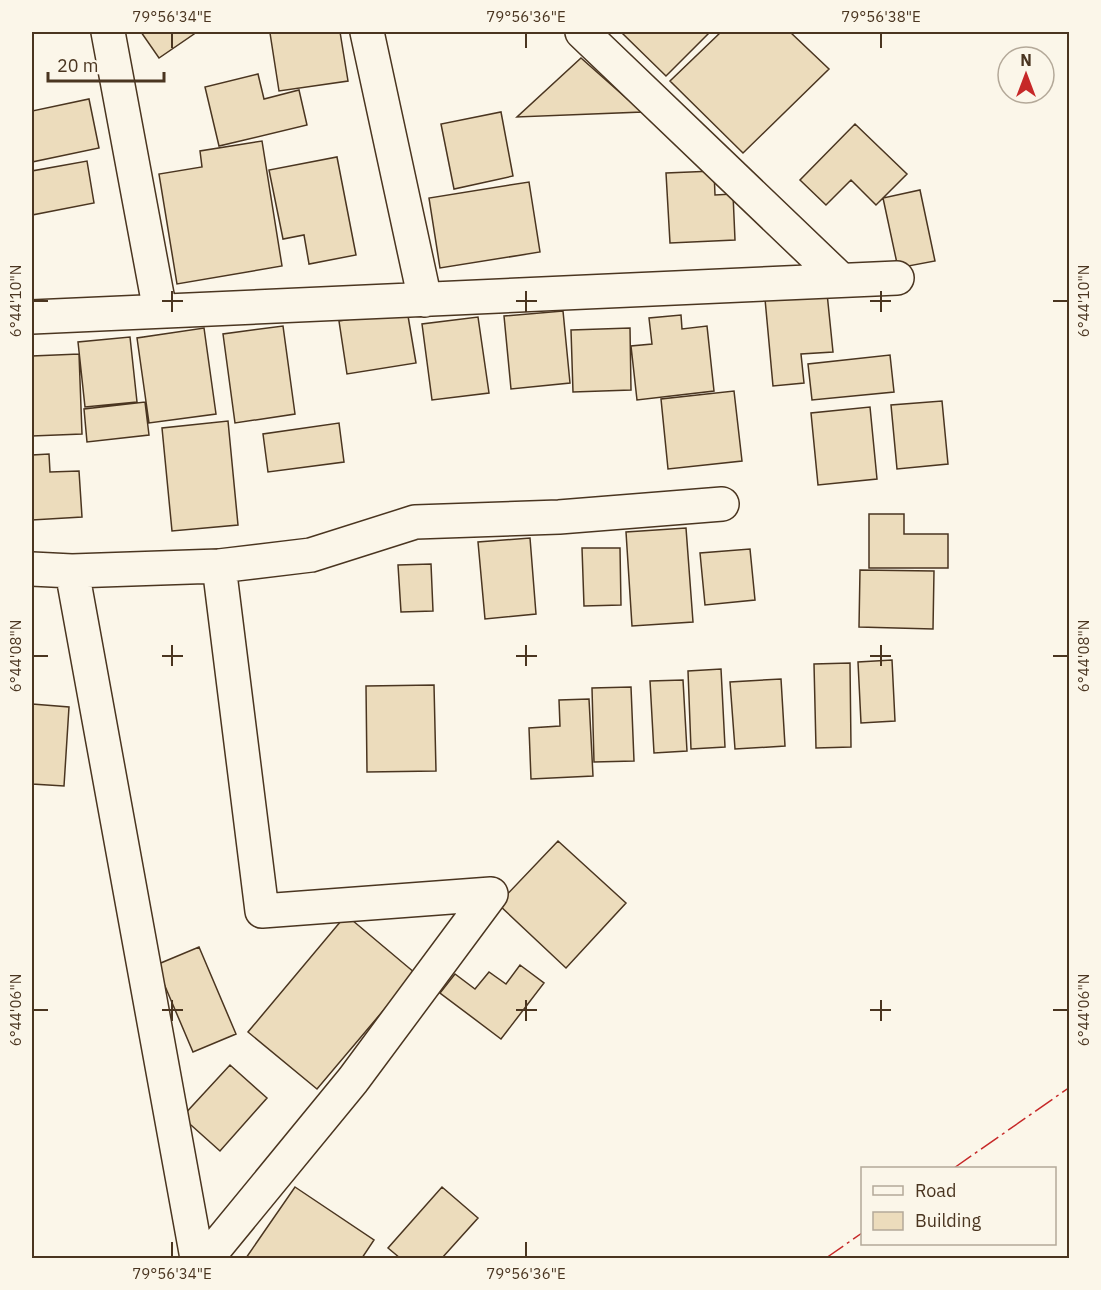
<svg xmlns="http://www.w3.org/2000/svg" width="1101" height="1290" viewBox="0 0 1101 1290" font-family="'IBM Plex Sans',sans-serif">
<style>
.building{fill:#ecdcbc;stroke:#4a3520;stroke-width:1.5}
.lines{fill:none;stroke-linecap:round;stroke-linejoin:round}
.street-casing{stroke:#4a3520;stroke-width:36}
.street{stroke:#fbf6e9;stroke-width:33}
.power{stroke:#c62828;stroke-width:1.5;stroke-dasharray:21 4.5 3 4.5;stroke-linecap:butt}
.ticks{fill:none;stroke:#4a3520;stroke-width:2}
.neatline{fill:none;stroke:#4a3520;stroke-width:2}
.ticks-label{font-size:15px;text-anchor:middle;fill:#4a3520}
</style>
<rect width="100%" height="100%" fill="#fbf6e9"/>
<path class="building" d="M141,32H193L194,34L159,58Z
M279,32H340L348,81L279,91L270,33Z
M621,32H710L666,76Z
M721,32H790L829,69L743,153L670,81Z
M581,58L642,112L517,117Z
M258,74L264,99L299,90L307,125L219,146L205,87Z
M89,99L99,148L32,162V111Z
M501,112L513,176L454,189L441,124Z
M855,124L907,174L876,205L851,180L826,205L800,180Z
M262,141L282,266L177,284L159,174L202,167L200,151Z
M337,157L356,255L309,264L304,235L283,239L269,170Z
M87,161L94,203L32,215V171Z
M714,171L715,195L733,194L735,240L670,243L666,173Z
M529,182L540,252L440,268L429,198Z
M920,190L935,261L898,268L883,198Z
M827,293L833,352L801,354L804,383L773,386L765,299Z
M407,310L416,363L347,374L339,321Z
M563,311L570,383L511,389L504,316Z
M681,315L682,329L707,326L714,391L637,400L631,346L652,344L649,318Z
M478,317L489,393L432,400L422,324Z
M283,326L295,414L235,423L223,334Z
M204,328L216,414L149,423L137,338Z
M630,328L631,390L573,392L571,330Z
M130,337L137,402L85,407L78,342Z
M79,354L82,434L32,436V356Z
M890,355L894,392L812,400L808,364Z
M734,391L742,461L668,469L661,399Z
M942,401L948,464L897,469L891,405Z
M145,402L149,435L87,442L84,409Z
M870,407L877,479L818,485L811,413Z
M228,421L238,525L172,531L162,428Z
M339,423L344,462L268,472L263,434Z
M49,454L50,472L79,471L82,517L32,520V455Z
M869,514H904V534H948V568H869Z
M686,528L693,622L632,626L626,532Z
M530,538L536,614L485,619L478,542Z
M582,548H620L621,605L584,606Z
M750,549L755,600L705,605L700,553Z
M431,564L433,611L401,612L398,565Z
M860,570L934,571L933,629L859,627Z
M892,660L895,721L861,723L858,662Z
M850,663L851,747L816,748L814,664Z
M721,669L725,747L691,749L688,671Z
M781,679L785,746L735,749L730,682Z
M683,680L687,751L654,753L650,681Z
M434,685L436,771L367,772L366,686Z
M631,687L634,761L594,762L592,688Z
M589,699L593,776L531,779L529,728L560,726L559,700Z
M32,704L69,707L64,786L32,784Z
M558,841L626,903L566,968L498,904Z
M346,915L415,973L317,1089L248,1032Z
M199,947L236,1034L193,1052L156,965Z
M520,965L544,983L501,1039L440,993L455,974L475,989L489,972L506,984Z
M230,1065L267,1098L220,1151L182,1117Z
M295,1187L374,1240L362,1258H246Z
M442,1187L478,1218L442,1258H400L388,1248Z"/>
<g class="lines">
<defs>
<path id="street" d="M108,32L160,311
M367,32L425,300
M582,32L841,280
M32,317L897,278
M32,569L72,571L219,566L311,555L415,522L559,517L722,504
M72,571L197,1258
M207,1258L353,1080L491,894L262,911L219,566"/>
</defs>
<use href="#street" class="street-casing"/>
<use href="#street" class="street"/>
<path class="power" d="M954,1168L1070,1087
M826,1258L862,1233"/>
</g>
<path class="ticks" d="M172,33V48M526,33V48M881,33V48M172,291V312M526,291V312M881,291V312M33,301H48M162,301H183M516,301H537M870,301H891M1053,301H1068M172,645V666M526,645V666M881,645V666M33,656H48M162,656H183M516,656H537M870,656H891M1053,656H1068M172,1000V1021M526,1000V1021M881,1000V1021M33,1010H48M162,1010H183M516,1010H537M870,1010H891M1053,1010H1068M172,1242V1257M526,1242V1257"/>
<rect width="1101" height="1290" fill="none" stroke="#fbf6e9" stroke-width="66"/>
<rect x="861" y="1167" width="195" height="78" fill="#fbf6e9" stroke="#b4a999" stroke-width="1.5"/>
<rect x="873" y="1186" width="30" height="9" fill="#fbf6e9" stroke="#b4a999" stroke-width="1.5"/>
<text x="915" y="1197" font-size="18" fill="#4a3520">Road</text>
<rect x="873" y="1212" width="30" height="18" fill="#ecdcbc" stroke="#b4a999" stroke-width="1.5"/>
<text x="915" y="1227" font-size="18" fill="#4a3520">Building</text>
<g transform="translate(1026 75)"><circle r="28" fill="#fbf6e9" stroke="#b4a999" stroke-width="1.5"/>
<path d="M0-4.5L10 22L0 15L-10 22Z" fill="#c62828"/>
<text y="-9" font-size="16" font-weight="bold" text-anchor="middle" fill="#4a3520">N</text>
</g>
<path d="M48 72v9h116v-9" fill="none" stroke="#4a3520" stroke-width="3"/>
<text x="57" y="72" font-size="18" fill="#4a3520" stroke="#fbf6e9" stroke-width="4.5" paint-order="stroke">20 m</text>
<rect x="33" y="33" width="1035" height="1224" class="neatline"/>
<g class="ticks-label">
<text x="172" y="22">79°56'34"E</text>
<text x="526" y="22">79°56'36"E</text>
<text x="881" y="22">79°56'38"E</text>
<text transform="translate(16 301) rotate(-90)" y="5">6°44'10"N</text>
<text transform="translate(1084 301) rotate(-90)" y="5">6°44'10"N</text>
<text transform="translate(16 656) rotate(-90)" y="5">6°44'08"N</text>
<text transform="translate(1084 656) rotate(-90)" y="5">6°44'08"N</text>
<text transform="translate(16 1010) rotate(-90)" y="5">6°44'06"N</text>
<text transform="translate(1084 1010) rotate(-90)" y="5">6°44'06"N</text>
<text x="172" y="1279">79°56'34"E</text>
<text x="526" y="1279">79°56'36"E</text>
</g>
</svg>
